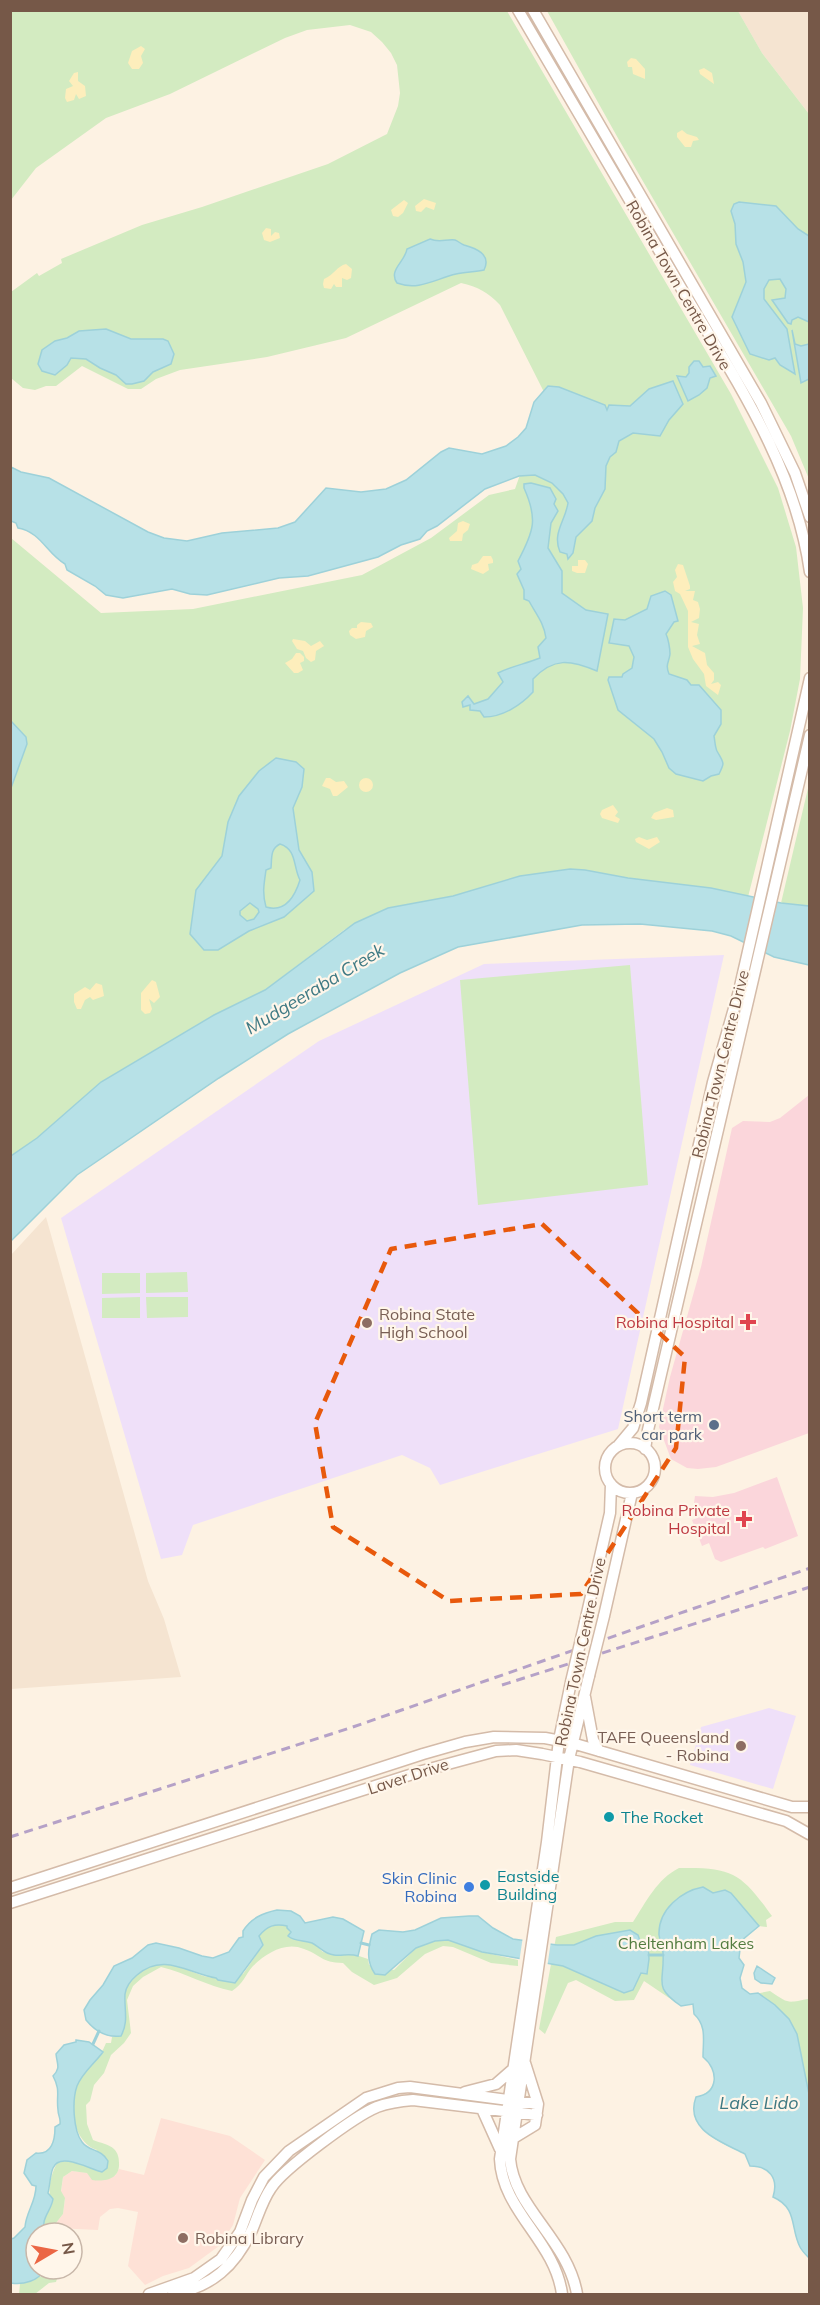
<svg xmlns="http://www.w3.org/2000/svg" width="820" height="2305" viewBox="0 0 820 2305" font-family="Mulish,sans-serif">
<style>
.residential{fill:#f5e4d1}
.commercial{fill:#fee1d6}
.education{fill:#efe0f9}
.medical{fill:#fbd6db}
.green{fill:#d3ebc1}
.sand{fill:#fdeebc}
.water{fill:#b7e1e7;stroke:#9dd1d9;stroke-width:1.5;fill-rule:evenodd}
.pier{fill:#fdf2e3}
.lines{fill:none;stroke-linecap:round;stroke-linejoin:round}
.stream{stroke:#9dd1d9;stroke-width:3}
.secondary-casing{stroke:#d4bba9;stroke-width:13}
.secondary{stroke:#fff;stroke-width:10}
.rail{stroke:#b5a1c7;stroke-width:3;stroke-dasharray:9 6;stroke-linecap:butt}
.secondary-bridge-casing{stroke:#d4bba9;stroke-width:13;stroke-linecap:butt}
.secondary-bridge{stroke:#fff;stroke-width:10}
.marked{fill:none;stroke:#e8590c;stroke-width:4.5;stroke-dasharray:12 8;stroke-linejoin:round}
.health-dot{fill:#e0444e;stroke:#fff6ea;stroke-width:2}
.education-dot{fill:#8d6e63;stroke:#fff6ea;stroke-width:2}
.service-dot{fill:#5c6f8a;stroke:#fff6ea;stroke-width:2}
.culture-dot{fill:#0f9aa8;stroke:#fff6ea;stroke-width:2}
.shop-dot{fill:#3f7fe0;stroke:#fff6ea;stroke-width:2}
.labels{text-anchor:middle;stroke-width:4.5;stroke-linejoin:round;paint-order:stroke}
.street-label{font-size:16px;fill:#765848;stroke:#fff6ea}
.education-label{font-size:16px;fill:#785e54;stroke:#fff6ea;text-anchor:start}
.health-label{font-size:16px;fill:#be3a42;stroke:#fff6ea;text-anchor:end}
.service-label{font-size:16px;fill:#4e5e75;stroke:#fff6ea;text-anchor:end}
.culture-label{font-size:16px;fill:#0d838f;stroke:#fff6ea;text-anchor:start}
.shop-label{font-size:16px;fill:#366cbe;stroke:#fff6ea;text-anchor:end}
.park-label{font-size:16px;fill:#537c40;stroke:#fff6ea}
.water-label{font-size:18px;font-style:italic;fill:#3e7983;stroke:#fff6ea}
</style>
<rect width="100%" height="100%" fill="#fdf2e3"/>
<path class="residential" d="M738,11H809V114L762,53Z
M46,1217L148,1581L164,1619L181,1677L11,1689V1255Z"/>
<path class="commercial" d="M161,2118L230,2136L265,2160L240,2198L233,2225L219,2246L189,2268L163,2276L145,2285L128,2266L138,2212L118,2208L110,2209L100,2217L98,2230L56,2228V2223L63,2214L65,2199L61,2192L63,2177L72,2171L115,2176L119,2169L144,2175Z"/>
<path class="education" d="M724,955L618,1429L440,1485L430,1468L402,1455L193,1525L182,1555L161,1559L61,1218L319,1041L484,964Z
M769,1708L796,1716L773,1789L690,1765L701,1727Z"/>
<path class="medical" d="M809,1095V1433L716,1467L698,1469L687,1468L671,1459L659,1427L670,1377L701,1267L732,1128L743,1121L770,1122L780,1118Z
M777,1477L798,1536L765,1549L763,1547L721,1562L715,1559L709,1543L702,1546L692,1520L699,1517L694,1503L695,1496L713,1497L734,1493Z"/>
<path class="green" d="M13,11H507L731,394L778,488L796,547L803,608L800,679L790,731L748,897L711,888L628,878L585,870L570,869L520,876L453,896L388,908L344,930L265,990L214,1015L101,1082L37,1138L11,1156V538L101,613L193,609L362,575L431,538L489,495L515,489L547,398L500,305C488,292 478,287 461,283L346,338L267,357L180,370L156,379L141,389H128L82,366L56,386H46L35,390L23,388L11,378V292L37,273L39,276L62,263L61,259L142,225L202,207L328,164L387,134L398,106L400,93L397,65L391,53L382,42L371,32L350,25L307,30L285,38L170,94L106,118L36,168L11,200L10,12Z
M547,11H738L762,53L809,114V479L791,436L619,140Z
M809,784V906L781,903Z
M630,965L648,1185L478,1205L460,980Z
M187,1272L188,1292L146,1293V1273Z
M102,1273H140V1293L102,1294Z
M140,1297V1318H102V1298Z
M146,1297H188V1317L147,1318Z
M679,1868C733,1867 741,1873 772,1916L766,1920L767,1927L759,1926L741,1941L739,1958L744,1965L740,1978L742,1988L750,1995L770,1991C789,2004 787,2003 808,1999L809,2005V2258C806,2255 802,2251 800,2247C790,2228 798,2208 773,2197C779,2178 769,2166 750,2166L745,2154C722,2143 684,2129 696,2097C719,2092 719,2070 703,2057C704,2040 707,2026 694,2014L693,2004L681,2006L644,1981L634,2000L615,2001L576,1980L568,1983L545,2034L539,2029L556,1937L615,1922H633C646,1902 657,1879 679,1868Z
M281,1924L288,1926L292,1939L313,1943L323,1952L341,1955L350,1953L368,1959L369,1965L394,1970L416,1948L435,1941L448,1940L482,1952L518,1960V1966L491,1963L453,1947L443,1946L425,1954L397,1978L374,1985L352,1972L343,1963C320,1962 323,1956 304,1949C286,1941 266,1953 253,1966C245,1975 244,1983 232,1991C207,1986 186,1973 161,1967L143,1977L133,1986L127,2000L131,2033L124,2043L111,2055L104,2073L94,2085L90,2101L86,2105L87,2124L93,2140C100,2143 109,2144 114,2149C118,2153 119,2158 119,2163C120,2179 106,2182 92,2180L87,2173L72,2171L63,2177L61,2191L65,2198L63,2214L56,2223L58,2233H45C42,2222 45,2213 52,2205C47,2190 50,2177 57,2163L66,2161L87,2165L97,2150C74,2143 68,2107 77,2086C84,2069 100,2060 106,2043H111L112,2037L121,2035C129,2021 121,2005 126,1990C128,1982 134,1977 140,1972C169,1950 188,1976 215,1978C224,1978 234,1975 243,1974L263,1945L258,1936L265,1928Z
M45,2269H60L56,2282L49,2283L35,2294H19L20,2284L42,2276Z"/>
<path class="sand" d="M141,46L145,49L141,56L143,63L139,69H132L128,63L132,51Z
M631,58L636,59L645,69V79L633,74L632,67H628L627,62Z
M704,68L712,73L714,84L700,74L699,70Z
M78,72V81L85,86L86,96L79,99L76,94L74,100L67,102L65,98L66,89L73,86L69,81L74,73Z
M682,130L687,134L697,137L699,140L693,141L691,147H685L677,137V133Z
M424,199L436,203L434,210L426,207L421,212L416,211L415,206Z
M404,200L408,203L403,213L398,217L393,216L391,210Z
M266,228L271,229V236L275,232L279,233L280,238L270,242L264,240L262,233Z
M346,264L352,269L351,278L347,280L342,278V287H336L334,284L331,289L324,288L323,284L324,279C334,275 337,266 346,264Z
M463,521L470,524L468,530L463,534L462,541H450L449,538L457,531L458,523Z
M483,556H491L493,560V563L488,564L489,570L483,574L471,569L472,565L478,563Z
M578,560H585L588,564L585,573H577L572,571V566H578Z
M678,564L683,565L690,586V589L685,591H695L693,600L698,602L700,609L699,618L691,622L699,624L697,635L700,644L692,646L705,653L707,665L714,673V680L711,684L718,682L721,685L718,695L706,686L704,674L693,659L688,647V611L680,594L675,591L673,582L677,577L675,570Z
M361,622L371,623L373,627L366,631L365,637L356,639L350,635L349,631L352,628H357V625Z
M293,639L305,641L311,646L320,641L324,646L316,651L315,660L311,662L306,658L303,651L297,649L292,641Z
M296,653H300L304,657V661L300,663L303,670L298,673H294L285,663L292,659Z
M359 785a7 7 0 1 1 14 0a7 7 0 1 1-14 0Z
M326,778H330L336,782L344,781L348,787L337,796H333L330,789L322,786Z
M613,805L618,812L615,816L620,819L618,823L602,818L600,814L602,810Z
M667,808L673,810L674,817L656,820L651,818L654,813Z
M639,837L647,840L657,837L660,842L649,849L636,842L635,839Z
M152,980L156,982L160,997L154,1003L149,999L152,1009L150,1013L145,1014L141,1010V993Z
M96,983L102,985L104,996L93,1000L90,997L85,1000L81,1009H77L74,1002V994L85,987L90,990Z"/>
<path class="water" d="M739,202L776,206L798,229L809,236V322L798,317L792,320L791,324L788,323L772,300L785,298L786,289L780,279L769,280L764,289V299L787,329L795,374L780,365L775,358L769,360L750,354L732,317L746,282L743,262L736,244L735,224L731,211L734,204Z
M430,239C439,243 446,239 455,240C458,241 461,244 464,245C475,248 492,254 484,270C475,272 465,272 456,274C435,279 419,291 397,283C388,270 405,262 407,249Z
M106,329L131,339H163L168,341L174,354L171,364L153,372L144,381L132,384H126L116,375L100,368L86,359L71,358L67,365L55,375L42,371L38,364L42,350L55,341L67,338L79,331Z
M792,330L795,344L801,346L809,344V379L801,383Z
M694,361H699L703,367L710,366L716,376L710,378L707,388L699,395L688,401L677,376L686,377L689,373V367Z
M673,381L683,404L669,420L660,436L633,433L619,441L616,452L610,457L606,466L605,489L595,508L592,521L576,537L573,553L568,559L567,554L560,552C552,533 565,522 568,503L563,494L552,483L535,475L519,476L485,489L437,526L427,531L420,539L401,545L378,557L308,576L279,578L207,595L190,594L172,589L123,598L106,595L95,586L67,570L65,564C47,554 41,532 18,528L16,523L11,521V467L21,472L49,478L148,532L164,538L187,541L222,533L278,528L295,522L326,488L361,492L386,489L406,480L441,452L449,448L482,454L506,446L518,437L526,428L534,402L548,386L559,387L605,405L607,410L609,405L630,406L649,389Z
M531,483L550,488L556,499L554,504L558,511L551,523L548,548L562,571V593L586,610L608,614L597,671C570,660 554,657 533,679V692C521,705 503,717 484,717L480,711L470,710V705L463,707L462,702L468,696L474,704L488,699L503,682L498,673C512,666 525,664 540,658L538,647L546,638C544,623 536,614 529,601L524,599V590L517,574L521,569L518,561C534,531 538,519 524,488V484Z
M665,591L671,595L678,621L674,622L666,634C668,638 670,648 670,654C669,663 665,664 669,674L687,680L691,685H699L721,710V724L714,736C715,741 715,747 717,751C724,764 725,762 719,774L711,776L703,781L676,774L669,768L662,752L654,739L618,710L608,680L609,677H622L623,674L632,668L634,657L629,646L609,643L614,619L625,620L647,609L651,596Z
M11,721L26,737L27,744L11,788Z
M276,758L296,762L304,769L302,787L293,808L299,850L312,872L314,891L284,917L249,931L218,950H204L190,934L196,890L222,856L228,822L239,796L259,771ZM280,844C297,849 293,867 300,880C295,896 286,913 266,907C262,893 264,884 266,870L271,868C272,858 270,849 280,844ZM250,903L258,909L259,912L254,919L247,921L240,915V911Z
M570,869L585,870L628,878L711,888L781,903L809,906V965L774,957L731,936L712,931L640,924L582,925L458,947L400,973L288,1034L219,1078L77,1175L11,1241V1156L37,1138L101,1082L214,1015L265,990L355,923L388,908L453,896L520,876Z
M703,1887L713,1893L725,1890L731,1893L759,1926L741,1941L739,1958L744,1965L740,1978L742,1988L750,1994L758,1993L775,2005L789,2019L797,2034L809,2094V2258C806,2255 802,2251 800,2247C790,2228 798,2208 773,2197C779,2178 769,2166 750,2166L745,2154C722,2142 684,2130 696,2097C719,2093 719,2070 703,2057C703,2040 707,2026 694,2014L693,2004L681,2006C652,1986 665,1982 663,1953C663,1947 660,1941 659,1935C658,1909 682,1891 703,1887Z
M277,1910L291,1911L300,1916L305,1923L333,1917L343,1919L364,1931L358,1956C349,1953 343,1956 334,1955C324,1954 320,1947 312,1943C304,1940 295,1942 288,1936L291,1932L287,1928V1926C275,1923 267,1926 259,1936L263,1945L235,1983L218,1980L216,1978C188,1973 163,1952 137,1975C131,1980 126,1987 125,1994C124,2010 129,2021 121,2036C106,2038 95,2031 86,2020L84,2010L90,2000L103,1985L114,1966L132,1958L148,1945L156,1943L179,1948L202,1956L213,1958L229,1952L239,1938L243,1937V1931C251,1918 263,1913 277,1910Z
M469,1916H478L493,1928L513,1939L557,1945H574L596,1936L630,1930L638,1935L641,1944H648L649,1959L647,1974L641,1973L633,1990L624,1993L563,1966L482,1952L448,1940L435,1941L416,1948L385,1975L375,1974C366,1961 368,1949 372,1934L379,1930L403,1932L415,1930L441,1918Z
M757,1966L775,1978L772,1984L761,1983L755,1979L754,1973Z
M76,2040L89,2042L103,2052C95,2063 82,2073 77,2086C72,2100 73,2130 82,2142C89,2152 101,2148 108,2161L107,2168L102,2172C91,2170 60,2151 53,2168C50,2175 50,2185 48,2193L53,2199C51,2212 40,2218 45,2233H36V2269H45C39,2281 23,2285 11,2283V2239L14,2238L25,2227C26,2212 36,2202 36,2186L32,2185L24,2173L27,2160L36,2153C52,2155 55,2140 55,2127L60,2124C61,2118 58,2116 58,2110C56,2095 61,2091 53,2076C61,2068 57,2064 56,2054L64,2045L76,2042Z"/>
<path class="pier" d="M523,1936L551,1941L547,1968L519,1963Z"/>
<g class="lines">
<path class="stream" d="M361,1943L369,1945
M649,1955H663
M93,2044L99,2031"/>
<defs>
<path id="secondary" d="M518,10C571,101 624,191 677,281C731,373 795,464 810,572
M533,10L761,403L795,473L810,517
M605 1468a25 25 0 1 1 50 0a25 25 0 1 1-50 0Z
M618,1446L633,1428L641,1403L713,1082L739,991L810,678
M645,1449L648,1430L810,735
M604,1616L632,1493
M585,1622L610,1513L611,1484
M585,1697L593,1740L599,1751
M10,1888L423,1754L465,1742L494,1737L545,1738L572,1743L792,1807H810
M10,1903L422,1771L496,1751L516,1750L542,1754L580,1762L786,1821L809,1834
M465,2092L496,2084L512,2070
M482,2109L500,2149
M512,2139L535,2125L538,2104L525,2063
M149,2294L194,2278L221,2259L240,2232L252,2200L264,2177L289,2151L366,2098L398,2088L410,2087L538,2104
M173,2294C212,2287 235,2266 252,2230C258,2216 262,2201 271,2188C283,2169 355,2116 377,2107C388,2103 400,2101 413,2100L537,2115
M562,2294C555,2241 502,2211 500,2159L547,1842L559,1740L571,1682
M577,2294C568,2240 514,2208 510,2159L569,1759L589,1676"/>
</defs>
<use href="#secondary" class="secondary-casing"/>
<use href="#secondary" class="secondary"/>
<path class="rail" d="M502,1685L810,1587
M10,1837L350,1728L810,1568"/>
<defs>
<path id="secondary-bridge" d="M589,1676L604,1616
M571,1682L585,1622"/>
</defs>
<use href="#secondary-bridge" class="secondary-bridge-casing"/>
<use href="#secondary-bridge" class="secondary-bridge"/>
</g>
<path class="marked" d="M542,1224L685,1357L676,1448L581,1594L449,1601L333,1527L315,1423L391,1249Z"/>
<g class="health-dot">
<path d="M745 1313h6v6h6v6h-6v6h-6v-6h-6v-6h6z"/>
<path d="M741 1510h6v6h6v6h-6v6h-6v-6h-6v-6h6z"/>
</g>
<g class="education-dot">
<circle cx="367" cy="1323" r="6"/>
<circle cx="741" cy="1746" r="6"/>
<circle cx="183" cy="2238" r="6"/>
</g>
<circle class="service-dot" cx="714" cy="1425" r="6"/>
<g class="culture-dot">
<circle cx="609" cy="1817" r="6"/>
<circle cx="485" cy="1885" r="6"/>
</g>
<circle class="shop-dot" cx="469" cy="1887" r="6"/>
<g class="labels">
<g class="street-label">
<text transform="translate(679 285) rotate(60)" y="6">Robina Town Centre Drive</text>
<text transform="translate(720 1064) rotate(-76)" y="6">Robina Town Centre Drive</text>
<text transform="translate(580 1652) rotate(-78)" y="6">Robina Town Centre Drive</text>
<text transform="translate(408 1776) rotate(-18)" y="6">Laver Drive</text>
</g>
<g class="education-label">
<text x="379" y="1320">Robina State<tspan x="379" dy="18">High School</tspan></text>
<text x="729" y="1743" text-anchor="end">TAFE Queensland<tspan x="729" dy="18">- Robina</tspan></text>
<text x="195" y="2244">Robina Library</text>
</g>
<g class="health-label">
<text x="734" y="1328">Robina Hospital</text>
<text x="730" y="1516">Robina Private<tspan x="730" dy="18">Hospital</tspan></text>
</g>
<g class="service-label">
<text x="702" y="1422">Short term<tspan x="702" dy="18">car park</tspan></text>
</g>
<g class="culture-label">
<text x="621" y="1823">The Rocket</text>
<text x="497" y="1882">Eastside<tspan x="497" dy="18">Building</tspan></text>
</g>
<g class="shop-label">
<text x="457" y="1884">Skin Clinic<tspan x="457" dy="18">Robina</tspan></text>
</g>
<g class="park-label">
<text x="686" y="1949">Cheltenham Lakes</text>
</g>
<g class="water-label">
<text transform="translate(315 989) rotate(-31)" y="6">Mudgeeraba Creek</text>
<text x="759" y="2109">Lake Lido</text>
</g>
</g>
<rect width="820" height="2305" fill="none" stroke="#765848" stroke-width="24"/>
<g transform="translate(54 2251) rotate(80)"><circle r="28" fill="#fff6ea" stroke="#c8b7a9" stroke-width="1.5"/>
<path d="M0-4.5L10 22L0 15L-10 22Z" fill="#eb6644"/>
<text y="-9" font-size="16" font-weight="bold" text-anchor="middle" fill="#765848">N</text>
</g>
</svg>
